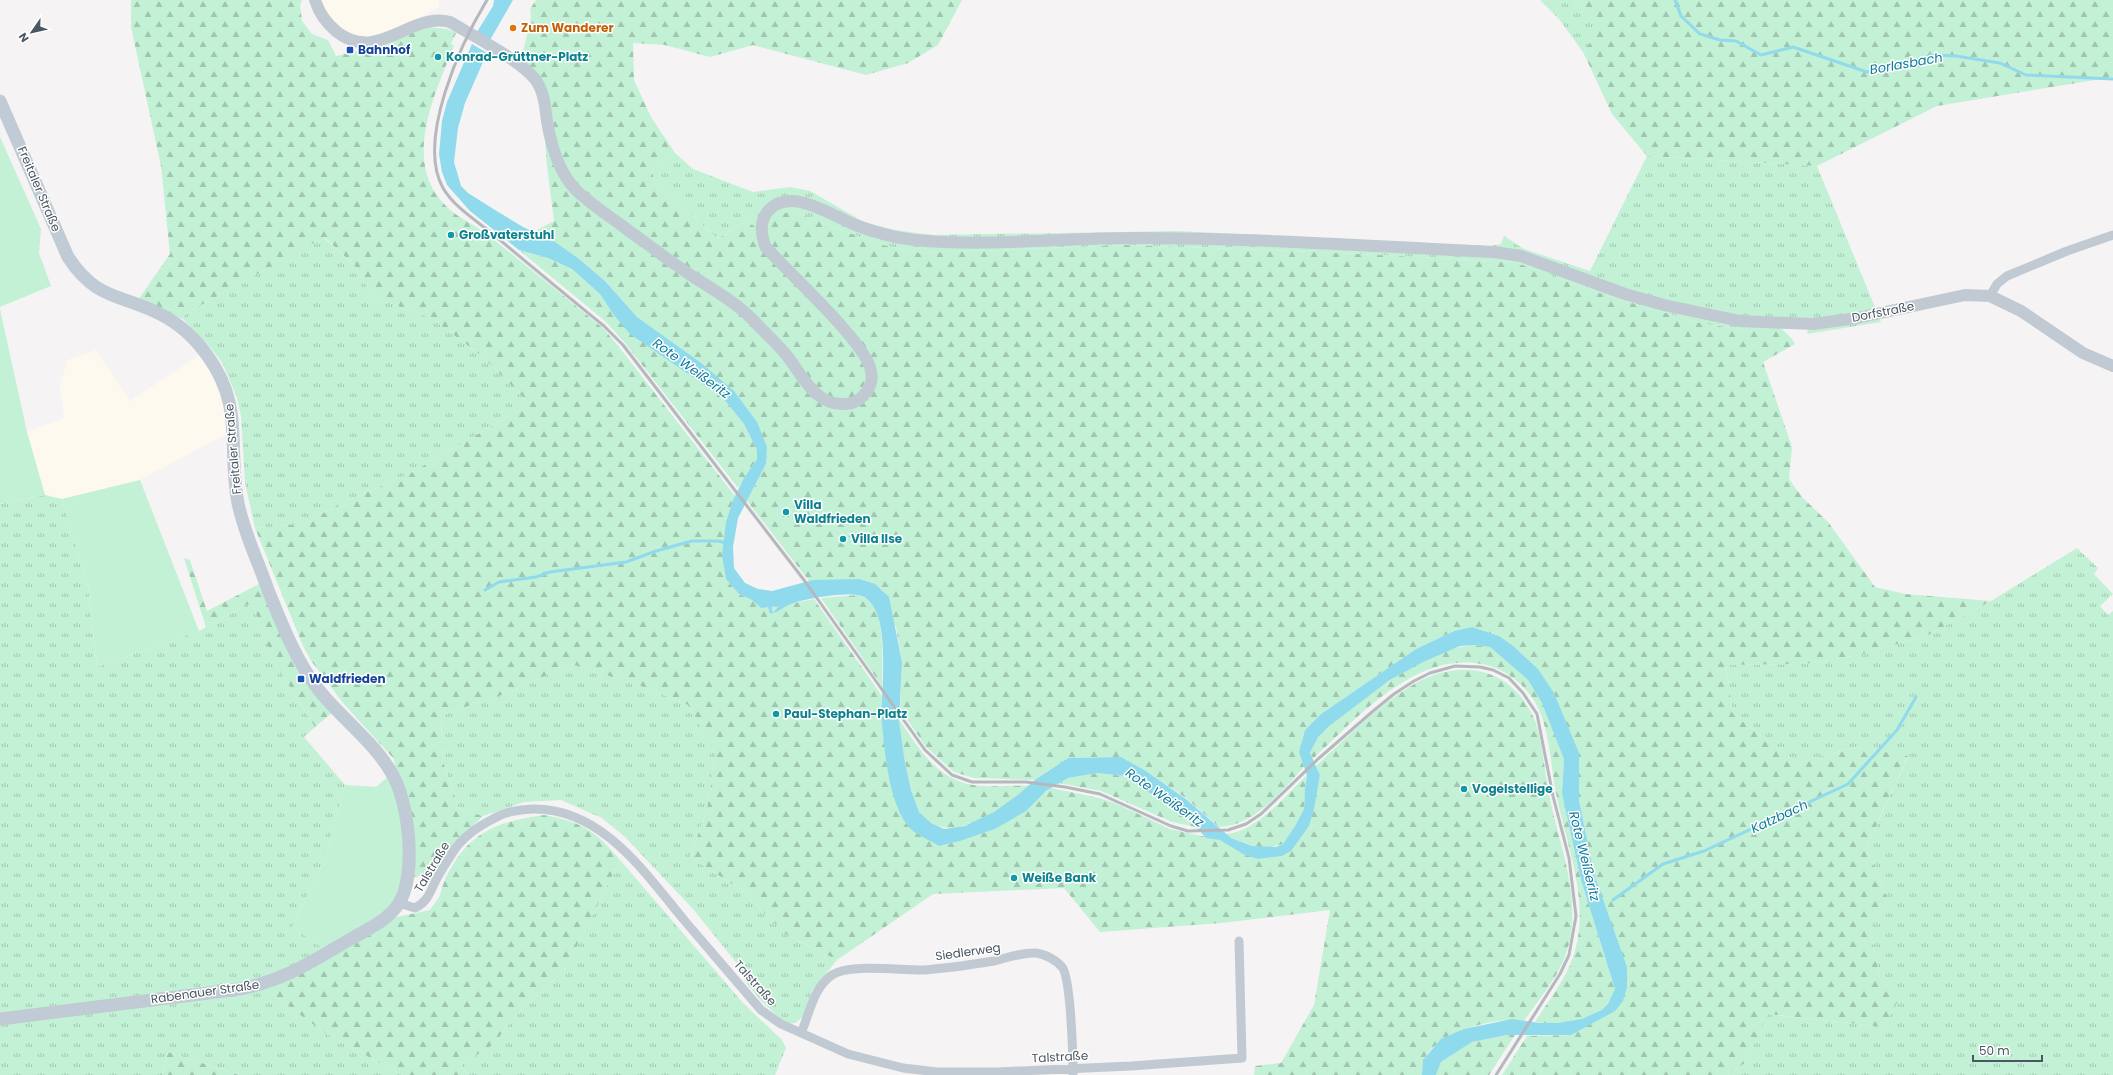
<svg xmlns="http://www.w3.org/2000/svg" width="2113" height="1075" viewBox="0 0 2113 1075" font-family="Poppins,sans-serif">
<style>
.commercial{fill:#fdf9ef}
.grass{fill:url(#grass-tufts)}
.forest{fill:url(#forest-firs)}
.garden{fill:#c3f1d5}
.water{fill:#90daee}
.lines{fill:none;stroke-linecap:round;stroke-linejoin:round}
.stream{stroke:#90daee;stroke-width:3}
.minor{stroke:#c1cad2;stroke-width:9}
.tertiary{stroke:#c1cad2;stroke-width:12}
.secondary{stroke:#c1cbd6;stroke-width:13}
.rail{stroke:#b5b8bd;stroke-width:3}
.food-dot{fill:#e8710a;stroke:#fff;stroke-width:1.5}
.transit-dot{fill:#1a4fb4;stroke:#fff;stroke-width:1.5}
.culture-dot{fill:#0f9aa8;stroke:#fff;stroke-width:1.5}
.labels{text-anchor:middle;stroke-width:3;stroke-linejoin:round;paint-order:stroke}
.food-label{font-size:12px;font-weight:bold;fill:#c56008;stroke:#fff;text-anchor:start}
.transit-label{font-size:12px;font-weight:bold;fill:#164399;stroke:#fff;text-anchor:start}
.culture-label{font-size:12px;font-weight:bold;fill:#0d838f;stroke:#fff;text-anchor:start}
.street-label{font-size:12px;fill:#4a5661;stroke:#fff}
.water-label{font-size:13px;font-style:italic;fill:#0c7c9b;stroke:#fff}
</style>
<defs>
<pattern id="grass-tufts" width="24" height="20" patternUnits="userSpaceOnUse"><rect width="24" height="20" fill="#c3f1d5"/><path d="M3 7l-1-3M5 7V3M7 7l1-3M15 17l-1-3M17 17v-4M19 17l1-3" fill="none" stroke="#a0c6b0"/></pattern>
<pattern id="forest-firs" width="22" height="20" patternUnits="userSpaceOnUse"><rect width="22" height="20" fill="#c3f1d5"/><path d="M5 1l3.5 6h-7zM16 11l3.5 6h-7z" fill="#a0c6b0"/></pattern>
</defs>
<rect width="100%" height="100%" fill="#f5f3f3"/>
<path class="commercial" d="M319,0H439V7L401,28L389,33L362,38L337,27Z
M96,350L130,401L201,354L219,384L230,432L140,480L62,499L45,495L27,432L64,418L60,385L67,360Z"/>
<path class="grass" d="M1540,0H1572L1604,25L1583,52L1559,19Z
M675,153L693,169L753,192L790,187L810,191L864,222L895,230L932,235L1177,231L1490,246L1501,244L1504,236L1524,249L1590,271L1647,156L1817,166L1881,322L1807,334L1808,329H1742L1703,324L1605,295L1514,262L1318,252L1124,245L921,253L878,244L792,211L765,232L745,221L718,239L654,181L652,170Z
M323,237L354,265L373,297L431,318L482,356L530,404L411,473L340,504L303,524L255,528L245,483L241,416L237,398L223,364L210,347L183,319L185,314Z
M45,495L62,499L88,586L97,667L199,631L248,604L254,607L272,659L315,727L304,737L345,785L325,860L292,927L326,950L267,979L0,1015V504Z
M2077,548L2098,568L2094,574L2113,594L2100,606L2108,615L2113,611V1075H1728L1746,1062L1767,1014L1884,1027L1900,995L1880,978L1870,931L1887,898L1866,848L1908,757L1857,747L1797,763L1733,714L1726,665L1805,664L1859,655L1928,635L1991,601Z
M571,664L650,689L688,705L716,753L707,809L690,857L740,889L787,935L837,960L812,991L804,1016L795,1023L788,1024L782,1020L760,1000L744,980L747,976L693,909L625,837L602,818L561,800L524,802L483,816L459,809L443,762L441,715L508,693Z
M620,860L743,1003L782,1040L786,1048L775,1075H468L461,1065L494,1044L514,1017L566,968Z
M265,989L325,1033L402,1075H239L168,1052L162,1075H0V1023Z"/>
<path class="forest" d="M131,0H302L300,5L302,21L312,34L328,40L336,56L387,44L425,25C435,30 446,26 456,33L451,44L454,46C435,94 401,162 446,206C458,218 475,225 488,235C527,266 566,298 604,329L619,347L735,496L726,522V579L739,594L752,600L761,608L779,606L773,611V613L789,604L814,599L882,696V723L887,764L939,846L960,841L995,829L1051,788L1099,798L1115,803L1170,829L1220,840L1244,854L1257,859L1282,856L1309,826L1320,775L1316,766C1345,739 1382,702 1416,683C1461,659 1508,667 1532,714C1541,730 1545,774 1549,794C1559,846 1584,901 1566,954C1558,978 1538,1000 1524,1021C1497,1016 1436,1032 1424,1060C1422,1064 1424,1070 1422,1075H1254L1255,1066L1281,1063L1314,1005L1330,910L1221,923L1100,932L1064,888L933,894L837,960L787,935L740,889L690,857L707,809L716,753L688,705L650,689L571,664L508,693L441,715L443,762L459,809L483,816L450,849L435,871L413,878L394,759L343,703L312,662L303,646L255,528L303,524L340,504L411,473L530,404L482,356L431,318L373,297L354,265L324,237L185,314L183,319L138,300L170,254L161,166L131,27Z
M536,0H962L938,45L908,63L866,75L753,45L710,57L665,45L633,43L634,80L651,117L675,153L652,170L654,181L718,239L745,221L765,232L772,217L792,211L878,244L921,253L1124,245L1318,252L1514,262L1605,295L1703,324L1742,329L1780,328C1787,333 1791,337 1795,344L1763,362L1792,447L1789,479L1802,497L1828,522L1875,587L1905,594L1991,601L1928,635L1859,655L1805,664L1726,665L1733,714L1797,763L1857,747L1908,756L1866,848L1887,898L1870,931L1880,978L1901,995L1884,1027L1768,1014L1746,1062L1728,1075H1502L1527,1036L1571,1035L1623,1001L1608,915L1594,874L1579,800V753L1538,669L1511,645L1499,636L1472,627L1454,631L1416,649L1321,714L1305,730L1299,752L1304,767C1282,791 1254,826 1219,827L1186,798L1146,771L1121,757L1068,758L1034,780L974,778L954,772L926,747L900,709L902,662L896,627L859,580L809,581L747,501L766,464L767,447L700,362L637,317L605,281L578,258L555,242L533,232L554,221L547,166L540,77L521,60L531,18L530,9Z
M1572,0H2113V77L1937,106L1817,166L1647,156L1612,114L1583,52L1603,25Z
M519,250L548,258L572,269L600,294L613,314L722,397L744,424L757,450V459L738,488L625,343L606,322Z
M184,558L190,560L207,611L261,583L333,712L315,727L272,659L254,607L248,604L206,627Z
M858,595C861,597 866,598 869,600C886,614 882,667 882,686L821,598Z
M1473,645L1490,647L1528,680L1542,703L1554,729L1564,759L1562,794L1581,880L1615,989C1613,995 1611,1001 1607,1006C1591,1022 1557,1026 1535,1022C1548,1002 1565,980 1573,957C1592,903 1566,845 1556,793C1551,767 1550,737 1540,712C1532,692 1513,674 1493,667C1422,644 1360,715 1313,759L1310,753C1313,748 1315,741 1318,736C1327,725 1340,717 1351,709C1384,684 1431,649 1473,645Z
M899,719C917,746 937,780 973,785C989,788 1011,785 1029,786C1007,806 956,844 927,820C924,817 920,815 919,811C912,799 910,784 907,770C903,754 899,736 899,719Z
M1098,773L1124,776L1188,818L1196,827L1172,822L1101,791L1059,783L1068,778Z
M1307,775L1305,788L1304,809L1295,826L1283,844L1268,848L1252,846L1231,838L1227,834C1257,831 1287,794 1307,775Z
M544,815C582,822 595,830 620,860L566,968L514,1017L494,1044L461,1065L468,1075H402L325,1033L265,989L392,918L430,910C433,905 438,900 440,895C442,889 443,883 446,877C469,832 495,822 544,815Z
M1507,1035H1515L1489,1075H1436L1441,1062L1472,1042Z
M168,1052L239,1075H162Z"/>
<path class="garden" d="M0,137L41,229L39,253L51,286L0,307Z
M0,309L27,432L45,495L0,504Z
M140,480L199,631L97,667L88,586L62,499Z
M389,776C403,812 417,879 387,910C370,927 346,937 326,950L292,927L325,860L345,785L376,787Z"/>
<path class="water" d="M494,0H513L490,40L477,32L493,6Z
M472,44L487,53L465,103L458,128L454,162L461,186L468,193L495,210L523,227L555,242L578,258L605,281L637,317L700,362L734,391L757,422L767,447L766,464L738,518L733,547L734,568L745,583L758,589L772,591L813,580L859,579L875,584L889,597L902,662L899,721L904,757L911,790L919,812L931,823L944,829L965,826L994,812L1019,794L1036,779L1068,758L1121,757L1146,771L1186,799L1231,838L1252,846L1276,847L1283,844L1295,826L1304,809L1305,788L1307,776L1299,752L1305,730L1321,714L1416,649L1454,631L1472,627L1499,636L1512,645L1538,669L1554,693L1579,753V800L1594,874L1627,967V987L1623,1001L1615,1011L1571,1035H1507L1472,1042L1441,1062L1436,1075H1422L1423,1060L1441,1039L1464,1029L1512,1019L1540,1023H1558L1582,1019L1602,1010L1608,1004L1615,989L1581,880L1562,794L1564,759L1542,703L1528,680L1490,647L1473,645L1460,646L1423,662L1390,680L1329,726L1318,737L1310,753L1320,775L1314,809L1309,826L1291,851L1282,856L1257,859L1243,854L1220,840L1206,838L1188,818L1124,776L1098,773L1068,778L1046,791L1026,811L995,829L960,841L939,846C930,840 914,834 908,826C889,802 885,755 882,724C879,697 896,600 857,595C839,593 808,598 791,604C784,606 780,612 772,613L779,606L761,608L752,600L739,594L726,579L722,555L726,522L733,500L744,478L757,459V450L744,424L722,397L630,334L613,314L600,294L572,269L548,258L519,250L470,211L447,185L442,172L439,154L442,121L447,102Z"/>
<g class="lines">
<path class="stream" d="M1675,0L1681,16L1700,34L1720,40L1736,41L1761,55L1793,47L1867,72L1935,55L1956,56L2000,63L2026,75L2113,79
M485,590L499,582L536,577L550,572L626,562L656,551L692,541H718L726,543
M769,604L771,612
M1613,900L1663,864L1704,851L1848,784L1897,730L1916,697"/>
<path class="minor" d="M1990,296L1997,284L2007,276L2067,251L2113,235
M399,903L415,908C429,901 430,891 437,878C442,869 448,860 453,852C462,838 479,826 493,819C506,811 519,810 533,809C602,808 645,873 684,920C710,950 735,980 761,1010L781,1024L848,1054L903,1068L937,1072H997L1131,1066L1242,1058L1239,941
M801,1033C810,1013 813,988 832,975C850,963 902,971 925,970C948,968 971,965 994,961C1006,958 1023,952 1036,953C1045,954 1056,960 1062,967C1071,978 1073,1057 1073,1075"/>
<path class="tertiary" d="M315,0C319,13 326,23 337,32C378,64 411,11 450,22C472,35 521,61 535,79C544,91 545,106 547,121C551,145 558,171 575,189C590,204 608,215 625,228C646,243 667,259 689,274C712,289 736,302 755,322C766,334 778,344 788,357C803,377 816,406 845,404C852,404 858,401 863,396C869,390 873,381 871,371C867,343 787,272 765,246C761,233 759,221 769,210C793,186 833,217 858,226C877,233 895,238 915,240C987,247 1060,238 1132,238C1253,238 1373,246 1494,252L1521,256L1625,294L1664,305L1740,321L1813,324L1857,318L1965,295L1990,296L2021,311L2083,353L2113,366"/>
<path class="secondary" d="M0,101L68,257C96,300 120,294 160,314C180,324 194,337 207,355C245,407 227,446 238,503C244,533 258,561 268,590C282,624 295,659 318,689C340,717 373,741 391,772C409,800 417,874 399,903C389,920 366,930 349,940C311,962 285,980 240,989L0,1019"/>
<path class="rail" d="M487,0C461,43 416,140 443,188C454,207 477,221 494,235C531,266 567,296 604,326L623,345L804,580L925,750L952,775L972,782H1026L1065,787L1100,794L1171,826L1188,831L1228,830L1246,824L1261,814L1318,759L1372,712L1394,694L1414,681L1430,673L1455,666L1480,667L1493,670L1509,678L1523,693L1537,714L1553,796L1569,858L1576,916L1569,955L1560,974L1496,1075"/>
</g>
<circle class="food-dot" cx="513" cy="28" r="4"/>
<g class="transit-dot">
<rect x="346" y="46" width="8" height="8" rx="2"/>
<rect x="297" y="675" width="8" height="8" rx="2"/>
</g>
<g class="culture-dot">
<circle cx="438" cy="57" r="4"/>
<circle cx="451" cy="235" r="4"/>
<circle cx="786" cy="512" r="4"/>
<circle cx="843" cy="539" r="4"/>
<circle cx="776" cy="714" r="4"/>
<circle cx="1464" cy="789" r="4"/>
<circle cx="1014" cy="878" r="4"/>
</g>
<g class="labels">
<g class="food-label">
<text x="521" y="32">Zum Wanderer</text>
</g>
<g class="transit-label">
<text x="358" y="54">Bahnhof</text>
<text x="309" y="683">Waldfrieden</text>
</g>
<g class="culture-label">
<text x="446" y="61">Konrad-Grüttner-Platz</text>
<text x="459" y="239">Großvaterstuhl</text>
<text x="794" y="509">Villa<tspan x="794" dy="14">Waldfrieden</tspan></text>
<text x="851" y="543">Villa Ilse</text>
<text x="784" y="718">Paul-Stephan-Platz</text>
<text x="1472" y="793">Vogelstellige</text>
<text x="1022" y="882">Weiße Bank</text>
</g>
<g class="street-label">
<text transform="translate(39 189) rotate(67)" y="4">Freitaler Straße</text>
<text transform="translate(1883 312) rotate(-11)" y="4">Dorfstraße</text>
<text transform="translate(233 449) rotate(-95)" y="4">Freitaler Straße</text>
<text transform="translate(432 867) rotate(-59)" y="4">Talstraße</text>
<text transform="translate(968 952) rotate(-8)" y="4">Siedlerweg</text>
<text transform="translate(755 983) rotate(48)" y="4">Talstraße</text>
<text transform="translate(205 992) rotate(-8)" y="4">Rabenauer Straße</text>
<text transform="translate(1060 1057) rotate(-3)" y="4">Talstraße</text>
</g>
<g class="water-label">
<text transform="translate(1906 63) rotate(-10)" y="5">Borlasbach</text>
<text transform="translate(692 368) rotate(36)" y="5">Rote Weißeritz</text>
<text transform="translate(1165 797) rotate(35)" y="5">Rote Weißeritz</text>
<text transform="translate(1779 816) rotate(-25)" y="5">Katzbach</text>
<text transform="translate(1585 856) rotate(76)" y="5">Rote Weißeritz</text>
</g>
</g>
<g transform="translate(32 32) rotate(236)" stroke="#ffffff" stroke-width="3" paint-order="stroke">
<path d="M0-3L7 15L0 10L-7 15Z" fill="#4a5661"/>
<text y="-6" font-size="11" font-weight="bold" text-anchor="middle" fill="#4a5661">N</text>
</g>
<path d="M1973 1055v6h69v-6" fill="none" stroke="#4a5661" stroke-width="2"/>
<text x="1979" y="1055" font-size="12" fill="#4a5661" stroke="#ffffff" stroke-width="3" paint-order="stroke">50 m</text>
</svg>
